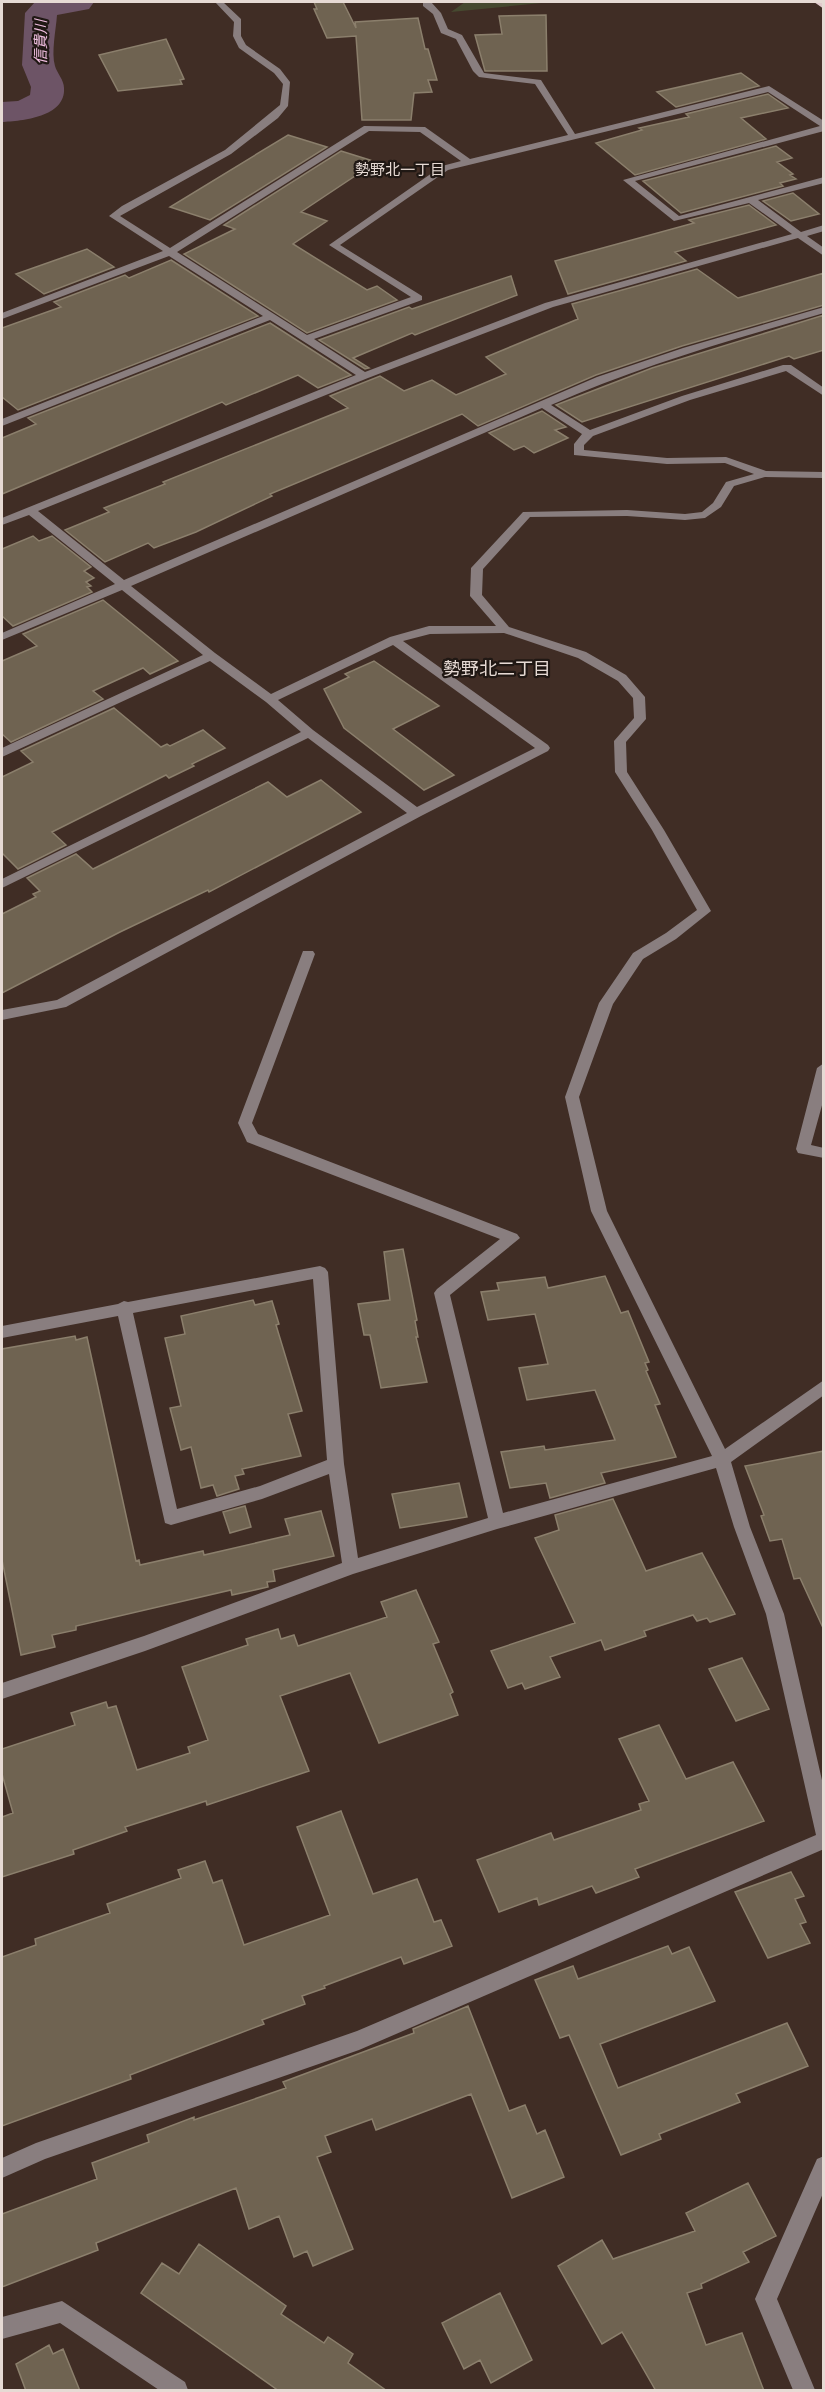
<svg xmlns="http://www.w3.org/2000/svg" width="825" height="2392" viewBox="0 0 825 2392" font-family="Commissioner,'Noto Sans JP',sans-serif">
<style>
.green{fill:#464930}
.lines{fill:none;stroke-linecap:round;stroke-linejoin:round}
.river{fill:#6d5466;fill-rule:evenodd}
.building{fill:#6f6351;stroke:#8b7f6c;stroke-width:1.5}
.minor{fill:#897e7f;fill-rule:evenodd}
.major{fill:#e1c9cc;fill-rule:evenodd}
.labels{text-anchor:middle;stroke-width:4.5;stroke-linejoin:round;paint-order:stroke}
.far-water-label{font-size:15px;font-style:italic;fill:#f5c2e5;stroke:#201814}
.far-neighbourhood-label{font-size:15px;fill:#e6dad4;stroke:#201814}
.neighbourhood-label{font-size:18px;fill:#e6dad4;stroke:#201814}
</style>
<rect width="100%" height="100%" fill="#402d25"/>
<path class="green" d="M465,2H552L451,12Z"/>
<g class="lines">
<path class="river" d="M35,2H94L89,9L57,15C56,30 51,52 55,66C57,73 64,80 64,88C66,117 22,121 2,122V102L18,101L30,95L31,87L22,65L25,13Z"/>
</g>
<path class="building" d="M314,2H343L356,28L355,22L418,18L425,49H428L437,80H428L432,92L414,93L411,120H362L356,36L327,38L314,9H317Z
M546,15L547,71H485L475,35L502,34L499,16Z
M166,39L184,79L180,80L182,84L118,91L99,55Z
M741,73L759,86L676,107L657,92Z
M768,94L788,108L741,118L766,139L635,175L596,143L642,130L639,128L689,117L686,114Z
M288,135L327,147L210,220L170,207Z
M776,146L792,158L777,162L793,174L790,175L796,179L780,183L783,186L681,213L643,181Z
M341,151L370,160L364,164L370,166L301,212L327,221L293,244L367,290L377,286L397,300L307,333L184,254L235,229L224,225Z
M793,193L819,214L791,221L763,201Z
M749,205L776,225L675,252L686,261L568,294L555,261L694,223L689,220Z
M87,249L114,267L44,294L16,274Z
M171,260L258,316L18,410L2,397V328L61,307L54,302L125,275L129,278Z
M697,269L738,298L824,273V305L682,346L596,375L478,426L462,414L270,494L272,496L196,532L154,548L148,543L105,562L65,530L109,512L104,508L165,484L163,482L348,408L330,396L380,376L404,391L432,380L456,395L506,374L486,357L578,319L572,304Z
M511,276L517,295L415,335L412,333L353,358L369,368L365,369L319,340L409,307L412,309Z
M824,315V350L794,359L789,356L582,422L556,405L652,368Z
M270,323L351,375L318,388L298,375L226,405L222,402L2,494V438L36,424L28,418Z
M542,411L566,427L555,430L568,438L534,453L524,446L514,450L489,433Z
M33,536L39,541L52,536L91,567L84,571L94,578L86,582L91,586L87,587L92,592L13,626L2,616V549Z
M103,600L178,661L150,674L143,668L93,691L103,699L11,742L2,734V661L37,646L23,634Z
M374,661L439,706L393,729L454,775L424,790L344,728L324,689L349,677L345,674Z
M114,708L161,747L167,744L170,746L203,730L225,748L192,764L194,766L169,778L166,775L52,832L66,845L18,869L2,853V777L33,762L21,751Z
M321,780L361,812L209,892L208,890L120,932L2,993V914L36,897L33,894L40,891L27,878L76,854L93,869L268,782L287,797Z
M403,1249L417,1320L415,1321L418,1337H416L427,1382L381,1388L370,1335H364L358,1304L390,1300L384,1252Z
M605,1276L621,1313L628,1311L649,1362L645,1363L648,1370L646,1371L660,1404L655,1405L676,1457L601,1473L605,1483L550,1498L546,1483L510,1488L501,1452L544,1446L545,1450L615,1440L595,1390L527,1400L519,1368L548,1364L535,1314L488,1320L481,1292L499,1290L497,1283L545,1277L548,1288Z
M253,1300L255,1305L272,1301L279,1324L276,1325L302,1411L288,1414L301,1456L242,1469L244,1474L235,1476L239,1489L217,1496L213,1485L201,1488L191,1447L181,1450L170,1408L181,1406L165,1338L185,1334L181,1316Z
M75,1336L76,1340L87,1337L136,1561L139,1560L140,1565L203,1551L204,1555L290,1535L285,1519L321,1511L334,1556L273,1570L275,1581L267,1582L268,1587L232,1595L231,1590L76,1626V1630L52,1635L55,1647L21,1655L2,1560V1349Z
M824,1451V1630L800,1578L794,1579L782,1539L770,1541L761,1516L764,1515L745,1466Z
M459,1483L467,1517L400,1528L392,1494Z
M613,1499L646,1571L702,1553L735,1614L710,1622L707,1618L697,1621L693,1615L644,1631L646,1636L605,1650L601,1640L550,1657L560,1677L525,1689L522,1683L508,1688L491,1651L575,1623L535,1538L559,1530L555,1515Z
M245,1506L251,1527L230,1533L223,1512Z
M416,1590L439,1642L433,1644L453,1692L450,1694L458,1715L379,1743L350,1673L280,1696L309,1771L207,1805L206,1801L125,1827L127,1831L73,1850L74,1854L2,1877V1817L13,1813L2,1774V1749L75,1725L71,1713L106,1702L108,1708L116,1706L137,1770L190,1753L188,1747L208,1740L182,1667L248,1645L246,1639L278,1629L281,1639L294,1635L298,1646L387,1617L381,1602Z
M742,1658L769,1709L736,1721L709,1669Z
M659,1725L686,1779L733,1762L764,1821L635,1869L639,1877L596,1893L592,1886L539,1905L537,1898L499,1912L477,1860L551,1833L554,1840L641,1810L639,1804L649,1801L619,1739Z
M341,1811L373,1894L417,1879L434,1922L441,1920L452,1946L404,1964L401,1957L324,1986L325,1988L302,1996L305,2004L262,2020L264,2024L130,2075L131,2079L2,2126V1957L36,1945L35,1939L110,1913L107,1904L181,1878L178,1870L205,1861L213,1883L222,1880L244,1945L330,1915L297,1827Z
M791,1872L804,1896L795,1899L806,1922L800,1924L810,1943L768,1958L735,1892Z
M668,1946L672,1954L689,1947L715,2001L600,2044L618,2088L787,2023L808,2066L736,2094L740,2102L659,2134L661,2139L621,2155L569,2035L560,2038L535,1980L573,1966L578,1979Z
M468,2006L509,2111L525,2105L537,2134L545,2130L564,2177L512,2198L471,2094L376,2130L372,2119L325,2136L331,2152L317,2157L353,2249L313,2266L307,2251L294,2257L279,2216L249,2229L236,2188L96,2243L98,2250L2,2287V2214L97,2179L92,2163L149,2142L147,2135L194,2117V2120L286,2088L283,2082L414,2033L413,2029Z
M748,2183L776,2236L743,2252L749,2262L701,2284L702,2288L687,2293L706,2345L742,2333L764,2391H656L622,2332L602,2344L558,2266L602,2240L613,2259L695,2231L686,2213Z
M199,2244L286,2306L281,2314L324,2343L328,2337L353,2354L348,2363L387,2391H279L141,2293L162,2263L179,2274Z
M500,2293L532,2360L491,2383L480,2360L464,2369L442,2323Z
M49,2345L53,2354L63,2349L80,2391H26L16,2364Z"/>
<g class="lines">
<path class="minor" d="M215,2H223L241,19V36L246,45L280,69L290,82L288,106L278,118L231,154L120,216L170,248L364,126L425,127L470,159L568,135L535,84L479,77L473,71L456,39L441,33L433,14L423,6V2H431L441,13L448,29L462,35L484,73L541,80L575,134L769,86L824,121V131L635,181L679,216L824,177V183L758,200L801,232L824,225V231L807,236L824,248V256L798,238L553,307L368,378L38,511L124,580L597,377L683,348L824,307V313C731,340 639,366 551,405L590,430L682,396L783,365H791L824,388V396L786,371L690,400L593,436L584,445V450L667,458L726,457L766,471L824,472V478L765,477L734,486L721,507L705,518L685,520L627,516L530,517L483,569L482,595L509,627L586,652L626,675L645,697L646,719L626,742L627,772L664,830L711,911L676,939L643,959L613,1004L579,1097L607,1211L725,1449L824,1380V1395L731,1462L750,1527L784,1614L824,1789V1849L359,2050L45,2159L2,2178V2158L36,2143L357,2031L816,1835L766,1614L734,1527L716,1468L497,1529L353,1574L145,1651L2,1699V1683L144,1636L342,1563L329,1474L262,1499L171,1525L165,1523L118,1316L2,1338V1326L118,1304L124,1301L128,1302L320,1266L325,1268L328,1272L344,1464L358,1558L488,1518L434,1293L437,1289L500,1239L247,1142L238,1123L303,951H313L315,954L252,1123L258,1134L517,1234L520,1238L450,1295L503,1513L712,1456L591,1211L565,1097L599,1003L633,953L666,933L697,910L652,830L615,772L614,741L634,718L633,698L618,681L578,658L504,633L430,634L403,641L548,745L550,748L548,751L421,816L66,1007L2,1020V1010L57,1000L407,813L308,738L2,888V879L301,732L266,702L210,661L2,757V748L203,655L122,590L2,640V633L115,584L29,515L2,525V518L356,375L270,320L2,426V419L263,316L169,256L2,319V313L163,251L109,216L122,206L225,150L280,105L283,84L274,73L239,48L233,36L234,22ZM768,92L820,126L623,180L674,221L749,203L792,234L545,303L365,372L314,339L422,300V296L340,245L448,170ZM369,131L420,132L461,161L442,166L329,245L411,297L307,335L177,252ZM542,408L582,434L574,444V455L667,464L725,463L754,474L726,482L713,503L702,512L685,514L627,510L523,512L471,568L470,596L496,626H429L390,637L271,694L215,653L131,586ZM393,645L535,748L417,807L313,730L278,700ZM313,1279L327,1460L260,1486L177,1509L133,1313Z
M824,1063V1098L811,1145L824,1148V1158L798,1153L796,1149L817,1068Z
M824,2156V2191L777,2299L815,2390H793L755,2299L817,2159Z
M62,2301L185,2382L188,2390H159L60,2323L2,2339V2317Z"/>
<path class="major" d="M814,2H822L824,9Z"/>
</g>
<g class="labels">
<g class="far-water-label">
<text transform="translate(41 42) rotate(-90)" y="5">信貴川</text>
</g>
<g class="far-neighbourhood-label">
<text x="400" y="175">勢野北一丁目</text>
</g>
<g class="neighbourhood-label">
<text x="497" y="675">勢野北二丁目</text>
</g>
</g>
<rect width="825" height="2392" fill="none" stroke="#e6dad4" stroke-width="6"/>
</svg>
